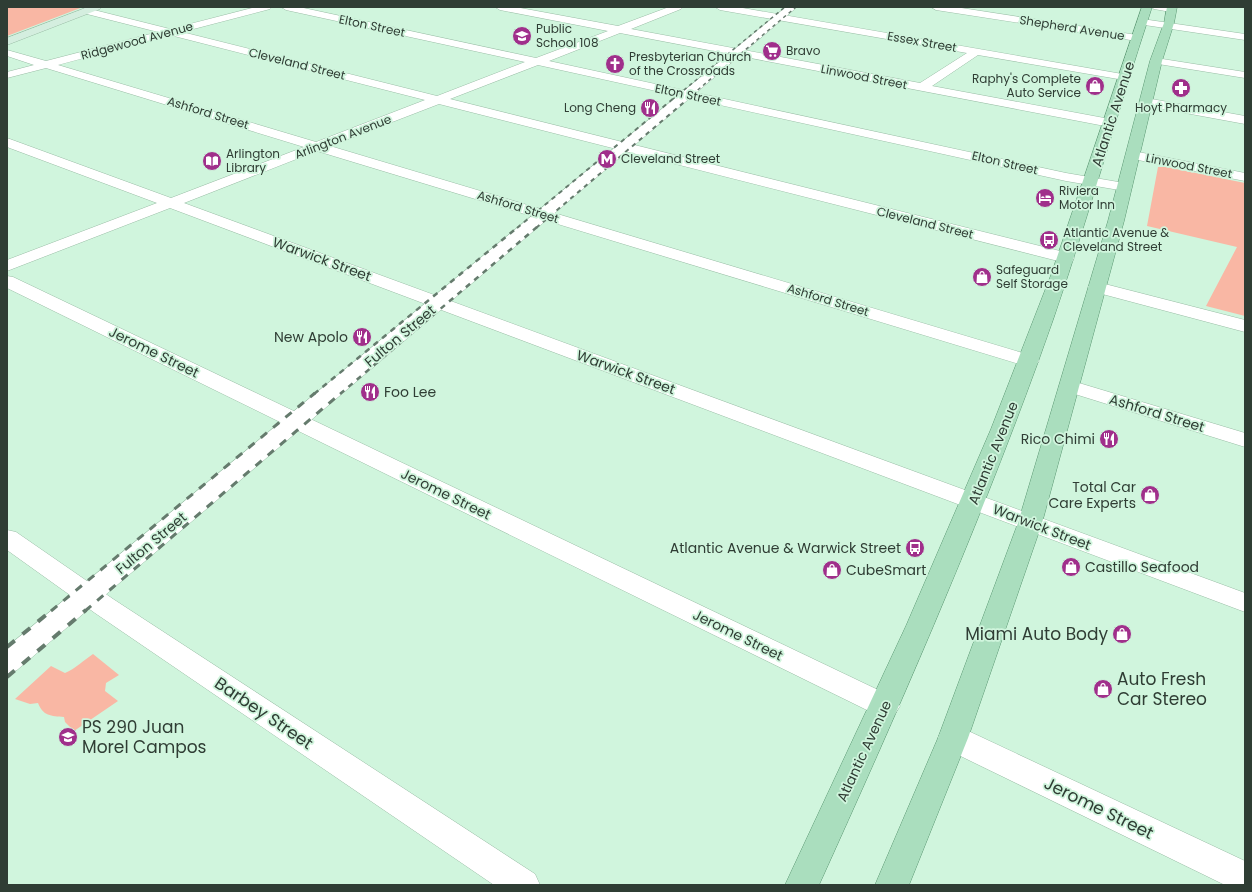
<svg xmlns="http://www.w3.org/2000/svg" width="1252" height="892" viewBox="0 0 1252 892" font-family="Poppins,sans-serif">
<style>
.green{fill:#f9b7a4}
.lines{fill:none;stroke-linecap:round;stroke-linejoin:round}
.minor-casing{stroke:#9abda6;stroke-width:1}
.tertiary-casing{stroke:#9abda6;stroke-width:1}
.secondary-casing{stroke:#9abda6;stroke-width:1}
.primary-casing{stroke:#5a9772;stroke-width:1}
.minor{fill:#fff;fill-rule:evenodd}
.tertiary{fill:#fff;fill-rule:evenodd}
.secondary{fill:#d4eedf;fill-rule:evenodd}
.primary{fill:#aadebe;fill-rule:evenodd}
.rail-far4{stroke:#657b6d;stroke-width:1.5;stroke-dasharray:3.5 3.5;stroke-linecap:butt}
.rail-far3{stroke:#657b6d;stroke-width:2;stroke-dasharray:4.5 4.5;stroke-linecap:butt}
.rail-far2{stroke:#657b6d;stroke-width:2.5;stroke-dasharray:5.5 5.5;stroke-linecap:butt}
.rail-far1{stroke:#657b6d;stroke-width:3;stroke-dasharray:8 8;stroke-linecap:butt}
.rail{stroke:#657b6d;stroke-width:4;stroke-dasharray:10 10;stroke-linecap:butt}
.labels{text-anchor:middle;stroke-width:3.5;stroke-linejoin:round;paint-order:stroke}
.far-street-label{font-size:12px;fill:#2f3d34;stroke:#d0f5dd}
.far-poi-label{font-size:12px;fill:#2f3d34;stroke:#d0f5dd;text-anchor:start}
.street-label{font-size:14px;fill:#2f3d34;stroke:#d0f5dd}
.poi-label{font-size:14px;fill:#2f3d34;stroke:#d0f5dd;text-anchor:end}
.near-poi-label{font-size:17px;fill:#2f3d34;stroke:#d0f5dd;text-anchor:start}
.near-street-label{font-size:17px;fill:#2f3d34;stroke:#d0f5dd}
</style>
<rect width="100%" height="100%" fill="#d0f5dd"/>
<path class="green" d="M7,7H83L7,36Z
M1158,167H1166L1245,183V316L1206,306L1237,247L1147,226Z
M93,654L119,675L106,683L105,691L118,701L74,731L65,722L64,717C51,716 43,716 38,703L30,704L15,699L51,666L65,673C75,669 84,660 93,654Z"/>
<g class="lines">
<defs>
<path id="minor" d="M256,7H272L270,9L182,32L437,96L525,62L286,10L281,7H299L536,58L608,31L500,10L495,7H515L618,26L669,7H683L681,9L631,29L920,83L967,53L720,10L715,7H737L1128,75L1130,77L1128,79L1124,80L978,55L932,86L1115,120L1116,123L1115,126L1110,127L620,33L549,61L1066,173L1130,184L1132,187L1130,190L1125,191L1066,181L538,65L450,99L1072,254L1074,258L1072,262L1066,263L439,104L330,146L1036,357L1039,361L1036,365L1029,367L317,151L184,203L1245,593V612L170,208L7,271V260L157,203L7,147V138L171,198L304,147L46,68L7,78V72L34,65L7,56V50L46,61L158,32L83,13L81,11L83,9L86,8L170,29ZM170,35L425,100L316,142L58,65Z
M931,7H955L1137,35L1142,38L1137,41L936,10Z
M1152,7H1174L1176,9L1171,12L1154,9Z
M1142,19L1245,34V40L1138,24L1137,22Z
M1156,58L1245,72V78L1152,63L1150,61L1152,59Z
M1146,98L1245,116V124L1142,105L1140,102L1142,99Z
M1133,151L1245,173V181L1128,158L1126,155L1128,152Z
M7,276L13,277L895,698L900,706L895,714L885,718L875,714L7,288Z
M1097,282L1245,320V332L1091,291L1088,287L1091,283Z
M1069,380L1245,433V447L1062,390L1059,386L1062,382Z
M7,530L16,532L113,599L535,874L540,885H494L95,613L7,550Z
M953,726L964,729L1245,861V885H1225L942,747L938,738L942,729Z"/>
<path id="tertiary" d="M786,7H797L17,670L7,674V647Z"/>
<path id="secondary" d="M88,7H102L100,9L7,45V38Z"/>
<path id="primary" d="M1142,7H1152C1113,125 1081,245 1038,362C973,540 897,713 819,885H785L906,626L991,429L1051,275Z
M1167,7H1177L1174,23L1162,61L1124,221L1042,523L968,738L909,885H875L938,738L1018,523L1108,221L1150,61L1164,23Z"/>
</defs>
<use href="#minor" class="minor-casing"/>
<use href="#tertiary" class="tertiary-casing"/>
<use href="#secondary" class="secondary-casing"/>
<use href="#primary" class="primary-casing"/>
<use href="#minor" class="minor"/>
<use href="#tertiary" class="tertiary"/>
<use href="#secondary" class="secondary"/>
<use href="#primary" class="primary"/>
<path class="rail-far4" d="M673,99L785,7
M687,99L796,7"/>
<path class="rail-far3" d="M517,228L674,98
M536,228L689,98"/>
<path class="rail-far2" d="M314,394L518,227
M340,394L537,227"/>
<path class="rail-far1" d="M51,611L315,393
M85,611L341,393"/>
<path class="rail" d="M7,647L52,610
M7,677L86,610"/>
</g>
<defs>
<symbol id="school-disc" viewBox="-11 -11 22 22"><circle r="9.5" fill="#a02f8b" stroke="#d0f5dd"/><path d="M0-5L7-2L0 1L-7-2ZM-4 1L0 2.5L4 1V4Q0 6-4 4Z" fill="#fff"/></symbol>
<symbol id="supermarket-disc" viewBox="-11 -11 22 22"><circle r="9.5" fill="#a02f8b" stroke="#d0f5dd"/><path d="M-6-5.5h2.5l.6 2H6L4.5 2H-2.5L-4.4-4H-6ZM-1.5 3.2a1.3 1.3 0 1 0 .1 0ZM3 3.2a1.3 1.3 0 1 0 .1 0Z" fill="#fff"/></symbol>
<symbol id="church-disc" viewBox="-11 -11 22 22"><circle r="9.5" fill="#a02f8b" stroke="#d0f5dd"/><path d="M-1.2-6h2.4v3.5h3.3v2.4h-3.3V6h-2.4V-.1h-3.3v-2.4h3.3Z" fill="#fff"/></symbol>
<symbol id="shop-disc" viewBox="-11 -11 22 22"><circle r="9.5" fill="#a02f8b" stroke="#d0f5dd"/><path d="M-5-2.5h2.3a2.7 3.5 0 0 1 5.4 0H5L5.5 6h-11ZM-1.5-2.5h3a1.5 2.3 0 0 0-3 0Z" fill="#fff"/></symbol>
<symbol id="pharmacy-disc" viewBox="-11 -11 22 22"><circle r="9.5" fill="#a02f8b" stroke="#d0f5dd"/><path d="M-2-6h4v4h4v4h-4v4h-4v-4h-4v-4h4Z" fill="#fff"/></symbol>
<symbol id="restaurant-disc" viewBox="-11 -11 22 22"><circle r="9.5" fill="#a02f8b" stroke="#d0f5dd"/><path d="M-5-6h1v4h1v-4h1v4h1v-4h1v5L-1.5 .5V6h-2V.5L-5-1ZM5-6V6H3V1.5H1.5Q1.5-4 5-6Z" fill="#fff"/></symbol>
<symbol id="metro-disc" viewBox="-11 -11 22 22"><circle r="9.5" fill="#a02f8b" stroke="#d0f5dd"/><path d="M-5.5 5V-5H-3L0 0L3-5H5.5V5H3V-.5L0 4L-3-.5V5Z" fill="#fff"/></symbol>
<symbol id="library-disc" viewBox="-11 -11 22 22"><circle r="9.5" fill="#a02f8b" stroke="#d0f5dd"/><path d="M-6-4Q-3-5.5-.7-3.5V5Q-3 3-6 4ZM6-4Q3-5.5 .7-3.5V5Q3 3 6 4Z" fill="#fff"/></symbol>
<symbol id="hotel-disc" viewBox="-11 -11 22 22"><circle r="9.5" fill="#a02f8b" stroke="#d0f5dd"/><path d="M-6-4.5h1.5V1H6V5H4.5V3h-9V5H-6ZM-4 0a1.8 1.8 0 1 1 3.6 0ZM.5 0V-2.5h3Q6-2.5 6 0Z" fill="#fff"/></symbol>
<symbol id="bus-disc" viewBox="-11 -11 22 22"><circle r="9.5" fill="#a02f8b" stroke="#d0f5dd"/><path d="M-5-6H5V4H4V6H2V4H-2V6H-4V4H-5ZM-3.5-4V0h7V-4ZM-3.5 1.2v1.5H-2V1.2ZM2 1.2v1.5H3.5V1.2Z" fill="#fff"/></symbol>
</defs>
<g fill-rule="evenodd">
<use href="#school-disc" x="511" y="25" width="22" height="22"/>
<use href="#supermarket-disc" x="761" y="40" width="22" height="22"/>
<use href="#church-disc" x="604" y="53" width="22" height="22"/>
<use href="#shop-disc" x="1084" y="75" width="22" height="22"/>
<use href="#pharmacy-disc" x="1170" y="77" width="22" height="22"/>
<use href="#restaurant-disc" x="639" y="97" width="22" height="22"/>
<use href="#metro-disc" x="596" y="148" width="22" height="22"/>
<use href="#library-disc" x="201" y="150" width="22" height="22"/>
<use href="#hotel-disc" x="1034" y="187" width="22" height="22"/>
<use href="#bus-disc" x="1038" y="229" width="22" height="22"/>
<use href="#shop-disc" x="971" y="266" width="22" height="22"/>
<use href="#restaurant-disc" x="351" y="326" width="22" height="22"/>
<use href="#restaurant-disc" x="359" y="381" width="22" height="22"/>
<use href="#restaurant-disc" x="1098" y="428" width="22" height="22"/>
<use href="#shop-disc" x="1139" y="484" width="22" height="22"/>
<use href="#bus-disc" x="904" y="537" width="22" height="22"/>
<use href="#shop-disc" x="1060" y="556" width="22" height="22"/>
<use href="#shop-disc" x="821" y="559" width="22" height="22"/>
<use href="#shop-disc" x="1111" y="623" width="22" height="22"/>
<use href="#shop-disc" x="1092" y="678" width="22" height="22"/>
<use href="#school-disc" x="57" y="726" width="22" height="22"/>
</g>
<g class="labels">
<g class="far-street-label">
<text transform="translate(372 26) rotate(12)" y="4">Elton Street</text>
<text transform="translate(1072 28) rotate(9)" y="4">Shepherd Avenue</text>
<text transform="translate(137 41) rotate(-15)" y="4">Ridgewood Avenue</text>
<text transform="translate(922 42) rotate(10)" y="4">Essex Street</text>
<text transform="translate(297 64) rotate(14)" y="4">Cleveland Street</text>
<text transform="translate(864 77) rotate(11)" y="4">Linwood Street</text>
<text transform="translate(688 95) rotate(12)" y="4">Elton Street</text>
<text transform="translate(208 113) rotate(17)" y="4">Ashford Street</text>
<text transform="translate(343 137) rotate(-21)" y="4">Arlington Avenue</text>
<text transform="translate(1005 163) rotate(13)" y="4">Elton Street</text>
<text transform="translate(1189 166) rotate(11)" y="4">Linwood Street</text>
<text transform="translate(518 207) rotate(17)" y="4">Ashford Street</text>
<text transform="translate(925 223) rotate(14)" y="4">Cleveland Street</text>
<text transform="translate(828 300) rotate(17)" y="4">Ashford Street</text>
</g>
<g class="far-poi-label">
<text x="536" y="33">Public<tspan x="536" dy="14">School 108</tspan></text>
<text x="786" y="55">Bravo</text>
<text x="629" y="61">Presbyterian Church<tspan x="629" dy="14">of the Crossroads</tspan></text>
<text x="1081" y="83" text-anchor="end">Raphy's Complete<tspan x="1081" dy="14">Auto Service</tspan></text>
<text x="636" y="112" text-anchor="end">Long Cheng</text>
<text x="1181" y="112" text-anchor="middle">Hoyt Pharmacy</text>
<text x="226" y="158">Arlington<tspan x="226" dy="14">Library</tspan></text>
<text x="621" y="163">Cleveland Street</text>
<text x="1059" y="195">Riviera<tspan x="1059" dy="14">Motor Inn</tspan></text>
<text x="1063" y="237">Atlantic Avenue &amp;<tspan x="1063" dy="14">Cleveland Street</tspan></text>
<text x="996" y="274">Safeguard<tspan x="996" dy="14">Self Storage</tspan></text>
</g>
<g class="street-label">
<text transform="translate(1113 114) rotate(-72)" y="5">Atlantic Avenue</text>
<text transform="translate(322 259) rotate(20)" y="5">Warwick Street</text>
<text transform="translate(400 336) rotate(-40)" y="5">Fulton Street</text>
<text transform="translate(154 352) rotate(26)" y="5">Jerome Street</text>
<text transform="translate(626 372) rotate(20)" y="5">Warwick Street</text>
<text transform="translate(1157 413) rotate(17)" y="5">Ashford Street</text>
<text transform="translate(993 453) rotate(-68)" y="5">Atlantic Avenue</text>
<text transform="translate(446 494) rotate(26)" y="5">Jerome Street</text>
<text transform="translate(1042 527) rotate(21)" y="5">Warwick Street</text>
<text transform="translate(151 543) rotate(-40)" y="5">Fulton Street</text>
<text transform="translate(738 635) rotate(26)" y="5">Jerome Street</text>
<text transform="translate(864 751) rotate(-65)" y="5">Atlantic Avenue</text>
</g>
<g class="poi-label">
<text x="348" y="342">New Apolo</text>
<text x="384" y="397" text-anchor="start">Foo Lee</text>
<text x="1095" y="444">Rico Chimi</text>
<text x="1136" y="492">Total Car<tspan x="1136" dy="16">Care Experts</tspan></text>
<text x="901" y="553">Atlantic Avenue &amp; Warwick Street</text>
<text x="1085" y="572" text-anchor="start">Castillo Seafood</text>
<text x="846" y="575" text-anchor="start">CubeSmart</text>
</g>
<g class="near-poi-label">
<text x="1108" y="640" text-anchor="end">Miami Auto Body</text>
<text x="1117" y="685">Auto Fresh<tspan x="1117" dy="20">Car Stereo</tspan></text>
<text x="82" y="733">PS 290 Juan<tspan x="82" dy="20">Morel Campos</tspan></text>
</g>
<g class="near-street-label">
<text transform="translate(264 713) rotate(34)" y="6">Barbey Street</text>
<text transform="translate(1099 808) rotate(26)" y="6">Jerome Street</text>
</g>
</g>
<rect width="1252" height="892" fill="none" stroke="#2f3d34" stroke-width="16"/>
</svg>
